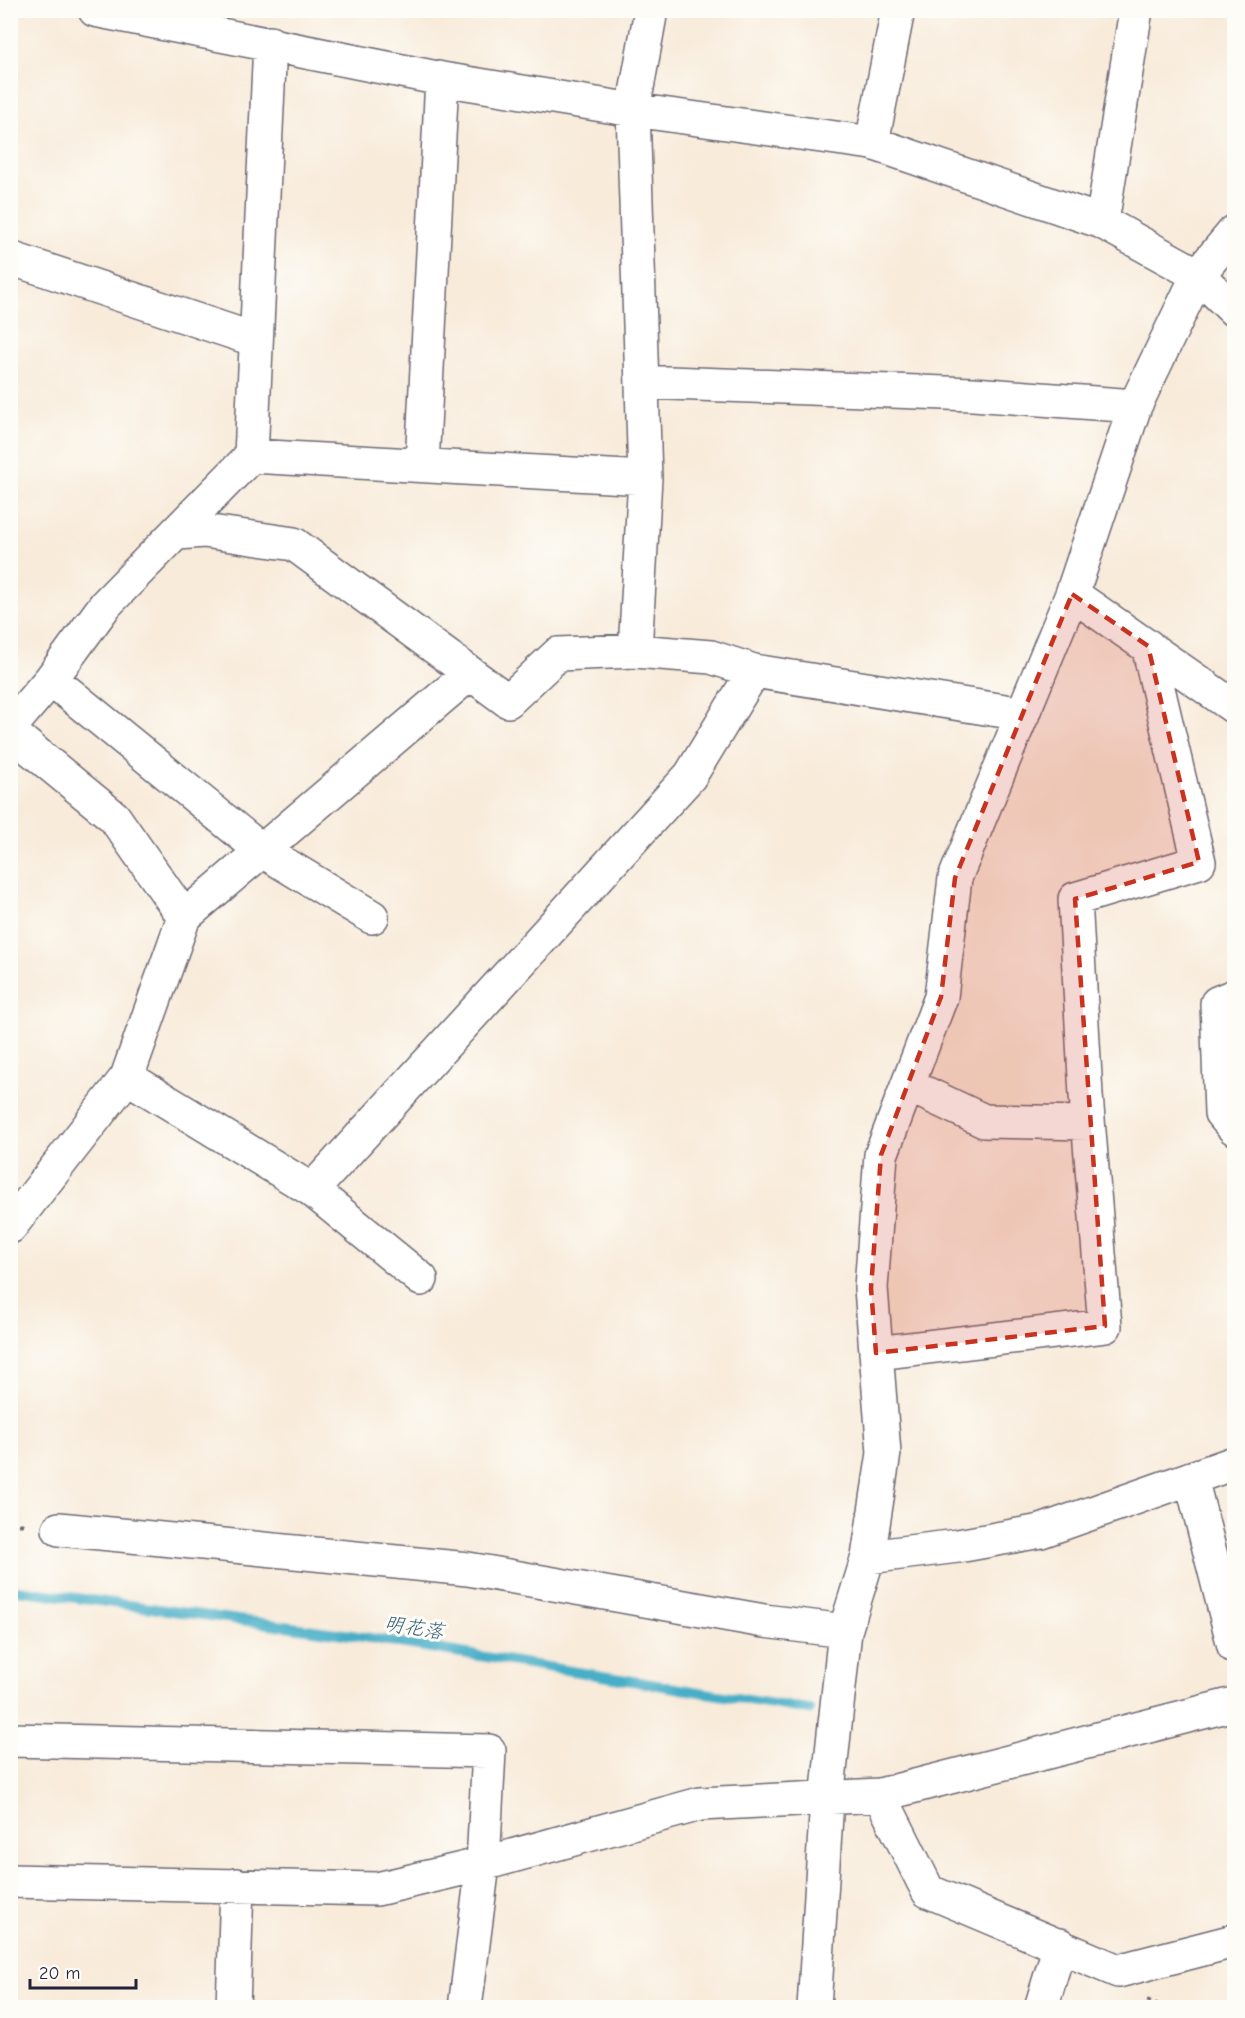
<svg xmlns="http://www.w3.org/2000/svg" width="1245" height="2018" viewBox="0 0 1245 2018" font-family="'Comic Neue','Klee One',sans-serif">
<style>
.lines{fill:none;stroke-linecap:round;stroke-linejoin:round}
.stream{stroke:#47aec7;stroke-width:10}
.minor-casing{stroke:#6d6873;stroke-width:36}
.path{stroke:#6d6873;stroke-width:4;stroke-dasharray:4.5 4.5;stroke-linecap:butt}
.minor{stroke:#fff;stroke-width:33}
.marked{fill:#c8321e;fill-opacity:0.2;stroke:#c8321e;stroke-width:4.5;stroke-dasharray:12 8;stroke-linejoin:round}
.labels{text-anchor:middle;stroke-width:6;stroke-linejoin:round;paint-order:stroke}
.water-label{font-size:20px;font-style:italic;fill:#33617a;stroke:#fdfcf7}
</style>
<rect width="100%" height="100%" fill="#fdfcf7"/>
<filter id="ink" filterUnits="userSpaceOnUse"><feTurbulence type="fractalNoise" baseFrequency=".0167" numOctaves="2"/><feDisplacementMap in="SourceGraphic" scale="12" xChannelSelector="R" yChannelSelector="G"/><feConvolveMatrix kernelMatrix="1 2 1 2 8 2 1 2 1" color-interpolation-filters="sRGB"/></filter>
<filter id="wash" filterUnits="userSpaceOnUse"><feTurbulence type="fractalNoise" baseFrequency=".008" numOctaves="4" result="noise"/><feDisplacementMap in="SourceGraphic" scale="24" xChannelSelector="R" yChannelSelector="G"/><feGaussianBlur stdDeviation="1.35" result="paint"/><feColorMatrix in="noise" values="0 0 0 0 0 0 0 0 0 0 0 0 0 0 0 0 0 1.4 0 .05"/><feComposite in="paint" operator="in"/></filter>
<g filter="url(#wash)">
<rect width="100%" height="100%" fill="#f8ebda"/>
<g class="lines">
<path class="stream" d="M10,1589L351,1635L810,1710"/>
</g>
</g>
<g filter="url(#ink)">
<g class="lines">
<defs>
<path id="minor" d="M95,10L442,79L633,110L872,143L1102,222L1198,275L1234,310
M872,143L898,10
M1102,222L1136,10
M10,258L256,340
M642,382L973,394L1135,406
M251,456L270,43
M422,465L442,79
M178,533L204,531L294,544L508,701L558,654L635,651L711,657L754,671L1023,714
M1072,594L1234,707
M635,651L645,478L633,110L651,10
M51,679L261,850L372,917
M10,727L51,679L106,604L251,456L645,478
M10,732L114,817L184,917
M1234,996L1217,1003L1221,1113L1234,1128
M127,1077L312,1190L421,1279
M908,1085L984,1121L1088,1123
M312,1190L690,776L754,671
M10,1227L127,1077L184,917L468,675
M876,1353L1105,1326L1086,1095L1075,899L1199,862L1148,646
M1191,1478L1234,1646
M59,1529L468,1569L764,1621L845,1631
M868,1557L958,1546L1041,1531L1234,1463
M10,1740L489,1751L483,1864L465,2008
M880,1795L928,1891L1118,1971L1234,1941
M10,1881L377,1889L483,1864L700,1804L880,1795L1234,1704
M233,2008L237,1885
M814,2008L827,1799L845,1631L868,1557L884,1453L871,1288L881,1155L941,997L955,878L1072,594L1135,406L1198,275L1234,232
M1041,2008L1060,1945"/>
</defs>
<use href="#minor" class="minor-casing"/>
<path class="path" d="M10,1523L25,1525
M1147,2000L1162,2008"/>
<use href="#minor" class="minor"/>
</g>
</g>
<path class="marked" d="M1072,594L1148,646L1199,862L1075,899L1105,1326L876,1353L871,1288L881,1155L941,997L955,878Z"/>
<g class="labels">
<g class="water-label">
<text transform="translate(414 1627) rotate(9)" y="7">明花落</text>
</g>
</g>
<rect width="1245" height="2018" fill="none" stroke="#fdfcf7" stroke-width="36"/>
<path d="M30 1979v9h106v-9" fill="none" stroke="#22223b" stroke-width="3"/>
<text x="39" y="1979" font-size="18" fill="#22223b" stroke="#fdfcf7" stroke-width="4.5" paint-order="stroke">20 m</text>
</svg>
